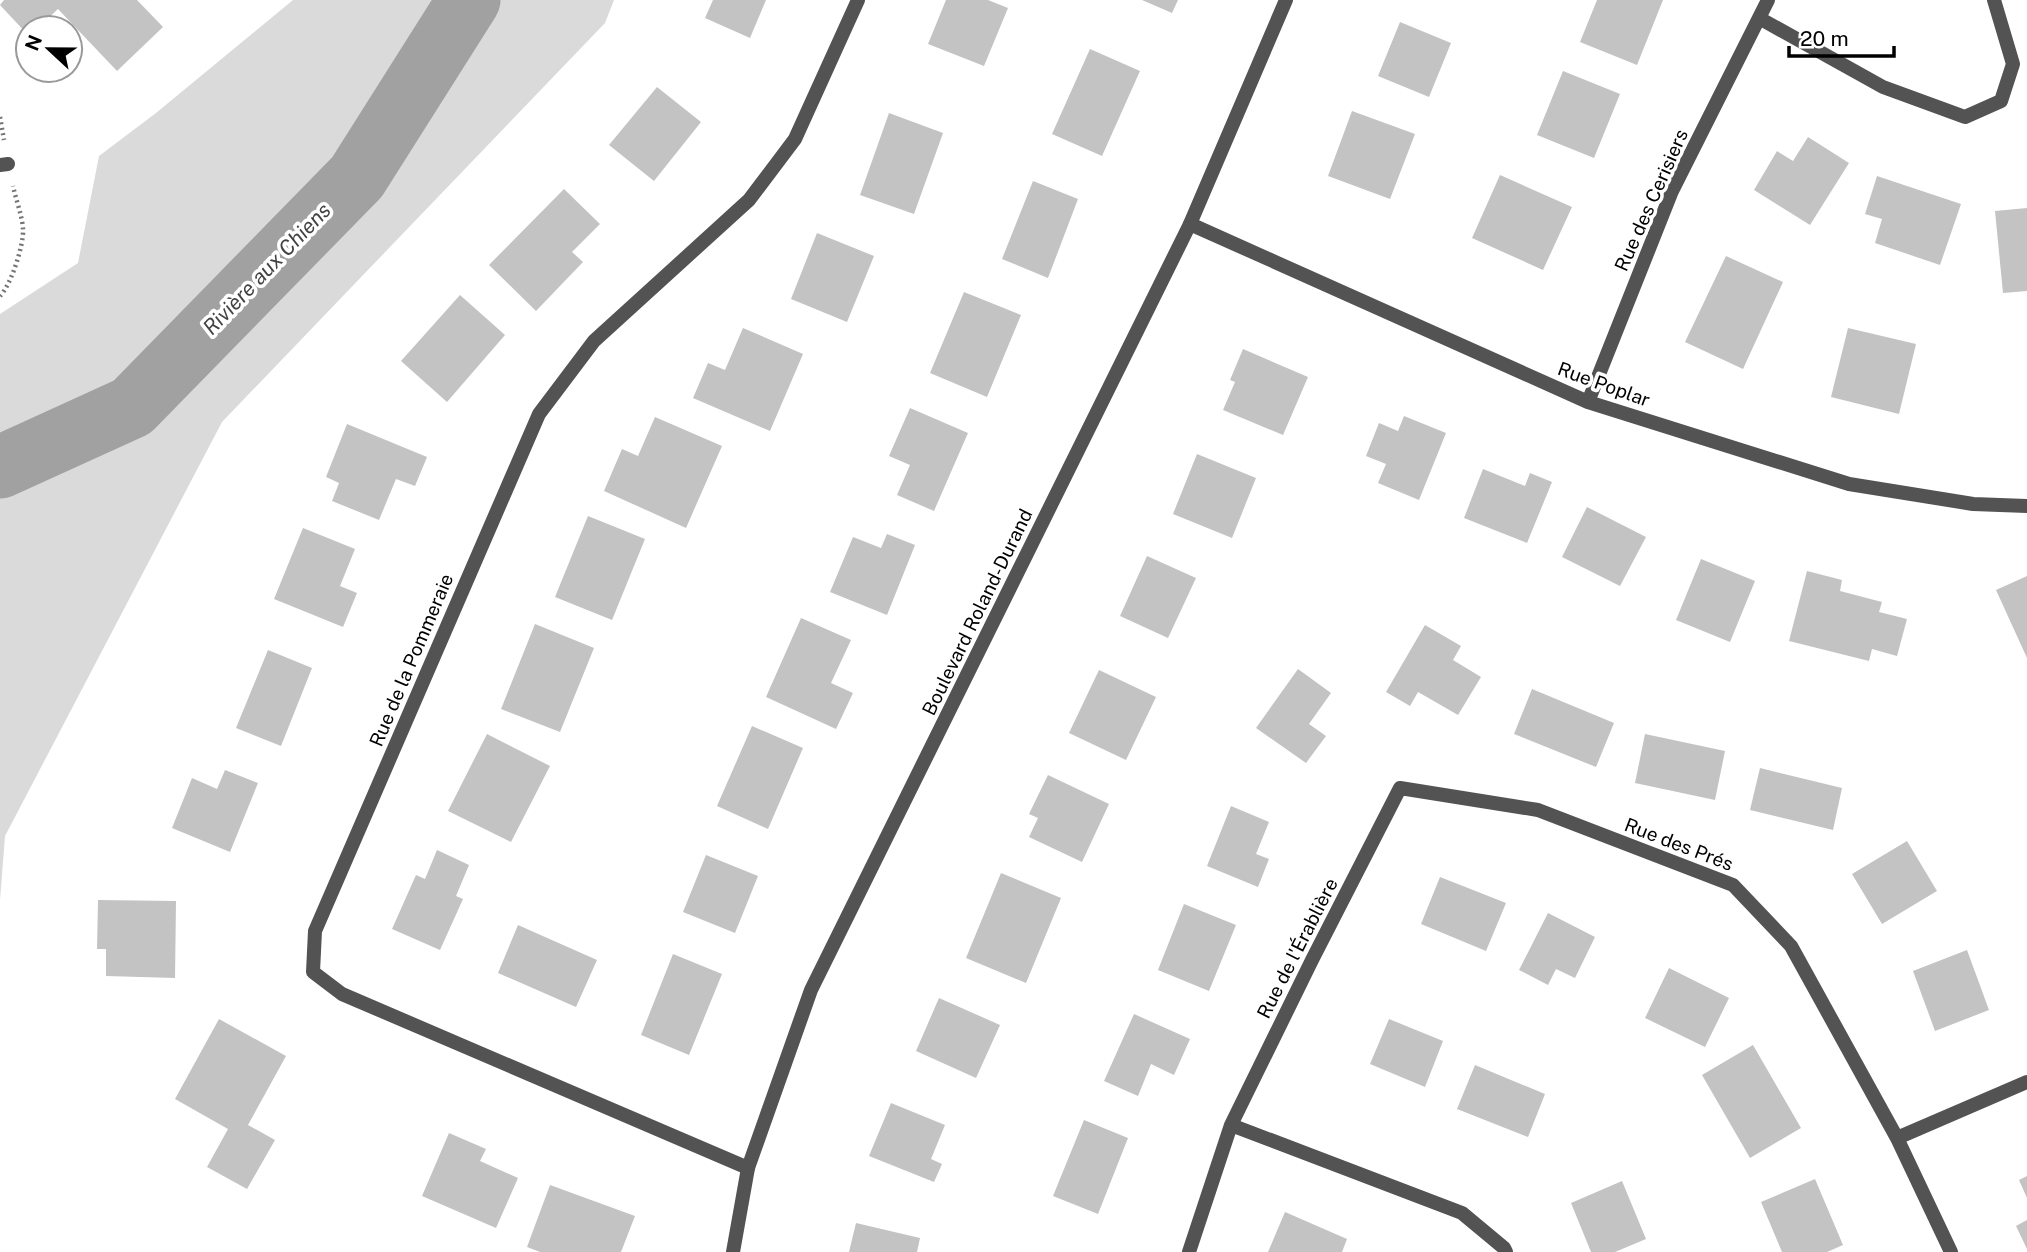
<svg xmlns="http://www.w3.org/2000/svg" width="2027" height="1252" viewBox="0 0 2027 1252" font-family="'Public Sans',sans-serif">
<style>
.green{fill:#dadada}
.lines{fill:none;stroke-linecap:round;stroke-linejoin:round}
.river{stroke:#a1a1a1;stroke-width:63}
.building{fill:#c3c3c3}
.path{stroke:#757575;stroke-width:4.5;stroke-dasharray:2 3.5;stroke-linecap:butt}
.minor{stroke:#535353;stroke-width:14}
.tertiary{stroke:#535353;stroke-width:14}
.labels{text-anchor:middle;stroke-width:7;stroke-linejoin:round;paint-order:stroke}
.street-label{font-size:19px;fill:#000;stroke:#fff}
.water-label{font-size:21px;font-style:italic;fill:#424242;stroke:#fff}
</style>
<rect width="100%" height="100%" fill="#fff"/>
<path class="green" d="M293,0H614L605,23L222,422L5,836L0,900V314L78,263L99,156L156,113Z"/>
<g class="lines">
<path class="river" d="M0,467L132,407L357,177L469,0"/>
</g>
<path class="building" d="M4,0H137L163,27L117,71L58,9L38,28H28V35L0,5Z
M713,0H766L750,38L705,18Z
M946,0H988L1008,8L984,66L928,44Z
M1142,0H1178L1172,13Z
M1597,0H1663L1637,65L1580,42Z
M1400,22L1451,43L1429,97L1378,76Z
M1090,49L1140,71L1102,156L1052,134Z
M1563,71L1620,94L1594,158L1537,135Z
M657,87L701,122L654,181L609,145Z
M1352,111L1415,134L1390,199L1328,176Z
M889,113L943,133L914,214L860,195Z
M1808,137L1849,163L1810,225L1754,190L1777,151L1793,161Z
M1500,175L1572,207L1543,270L1472,238Z
M1877,176L1961,204L1940,265L1875,243L1882,219L1865,214Z
M1033,181L1078,199L1048,278L1002,259Z
M564,189L600,224L572,252L583,262L536,311L489,265Z
M2027,208V291L2003,293L1995,211Z
M817,233L874,256L847,322L791,299Z
M1726,256L1783,282L1743,369L1685,342Z
M964,292L1021,315L987,397L930,373Z
M460,295L505,335L447,402L401,361Z
M743,328L803,354L770,431L693,398L708,363L725,370Z
M1848,328L1916,344L1899,414L1831,397Z
M1243,349L1308,377L1283,435L1223,410L1235,382L1230,380Z
M910,408L968,433L934,511L897,495L910,465L889,456Z
M1404,416L1446,433L1419,500L1378,483L1386,464L1366,456L1379,423L1398,431Z
M655,417L722,446L686,528L604,491L622,449L638,456Z
M347,424L427,457L415,486L396,479L379,520L332,501L339,483L326,477Z
M1197,454L1256,478L1232,538L1173,514Z
M1483,469L1525,486L1530,473L1552,482L1527,543L1464,518Z
M1587,507L1646,537L1620,586L1562,557Z
M588,516L645,539L612,620L555,597Z
M303,528L355,549L340,586L357,593L343,627L274,599Z
M887,534L915,545L887,615L830,592L853,537L881,548Z
M1147,556L1196,578L1168,638L1120,616Z
M1701,559L1755,581L1730,642L1676,620Z
M1807,571L1842,580L1840,591L1882,602L1879,612L1907,619L1897,656L1872,649L1869,661L1789,641Z
M2027,576V658L1996,590Z
M801,618L851,640L831,683L853,693L836,729L766,697Z
M535,624L594,648L560,732L501,709Z
M1425,625L1461,646L1453,660L1481,677L1458,715L1418,692L1410,706L1386,692Z
M268,650L312,668L281,746L236,728Z
M1298,669L1331,693L1309,724L1326,736L1306,763L1256,728Z
M1099,670L1156,697L1126,760L1069,733Z
M1532,689L1614,723L1596,767L1514,734Z
M752,726L803,748L768,829L717,806Z
M487,734L550,766L511,842L448,811Z
M1645,734L1725,751L1715,800L1635,783Z
M1760,768L1842,788L1833,830L1750,810Z
M225,770L258,783L230,852L172,828L192,778L217,789Z
M1048,775L1109,804L1082,862L1029,837L1038,818L1029,814Z
M1231,806L1269,822L1256,854L1269,859L1258,887L1207,866Z
M1907,841L1937,891L1882,924L1852,874Z
M437,850L469,865L456,896L463,899L440,950L392,929L416,875L425,879Z
M706,855L758,876L735,933L683,912Z
M1001,873L1061,898L1026,983L966,958Z
M1440,877L1506,903L1486,951L1421,924Z
M98,900L176,901L175,978L106,976V949H97Z
M1184,904L1236,925L1209,991L1158,970Z
M1548,913L1595,937L1575,978L1556,969L1548,985L1519,970Z
M518,925L597,960L576,1007L498,973Z
M1967,950L1989,1010L1935,1031L1913,971Z
M673,954L722,974L689,1055L641,1035Z
M1669,968L1729,998L1705,1047L1645,1018Z
M939,998L1000,1025L976,1078L916,1051Z
M1134,1014L1190,1039L1174,1075L1151,1064L1138,1096L1104,1081Z
M219,1019L286,1056L248,1125L275,1140L247,1189L207,1167L228,1129L175,1099Z
M1389,1019L1443,1041L1425,1087L1370,1064Z
M1753,1045L1801,1128L1750,1158L1702,1075Z
M1475,1065L1545,1094L1528,1137L1457,1109Z
M891,1103L945,1125L931,1159L942,1164L934,1182L869,1156Z
M1084,1120L1128,1138L1098,1214L1053,1196Z
M449,1133L486,1149L480,1161L518,1178L496,1228L422,1196Z
M2027,1176V1198L2019,1180Z
M1815,1179L1843,1245L1827,1252H1782L1761,1202Z
M1622,1181L1646,1239L1615,1252H1591L1571,1203Z
M550,1185L635,1216L621,1252H540L527,1247Z
M1285,1212L1347,1239L1342,1252H1268Z
M2027,1220V1249L2016,1226Z
M856,1223L920,1238L917,1252H849Z"/>
<g class="lines">
<path class="path" d="M0,117L4,140
M0,296C11,285 24,245 23,229C22,215 16,200 13,186"/>
<path class="minor" d="M1759,18L1883,87L1965,117L2001,101L2013,64L1994,0
M0,165L8,164
M1190,224L1588,402L1849,484L1973,504L2027,506
M1588,402L1672,191L1768,0
M1231,1125L1462,1213L1504,1248L1506,1252
M748,1168L342,994L313,972L315,931L539,414L594,341L749,200L795,139L858,0
M1189,1252L1231,1125L1312,960L1400,788L1538,810L1733,885L1791,946L1897,1138
M1951,1252L1897,1138L2027,1082"/>
<path class="tertiary" d="M733,1252L748,1168L811,990L1190,224L1286,0"/>
</g>
<g class="labels">
<g class="street-label">
<text transform="translate(1651 200) rotate(-66)" y="7">Rue des Cerisiers</text>
<text transform="translate(1604 384) rotate(20)" y="7">Rue Poplar</text>
<text transform="translate(977 612) rotate(-64)" y="7">Boulevard Roland-Durand</text>
<text transform="translate(411 660) rotate(-67)" y="7">Rue de la Pommeraie</text>
<text transform="translate(1679 844) rotate(21)" y="7">Rue des Prés</text>
<text transform="translate(1297 948) rotate(-63)" y="7">Rue de l'Érablière</text>
</g>
<g class="water-label">
<text transform="translate(267 269) rotate(-46)" y="7">Rivière aux Chiens</text>
</g>
</g>
<g transform="translate(49 49) rotate(292)"><circle r="33" fill="#ffffff" stroke="#999999" stroke-width="2"/>
<path d="M0-5L12 26L0 18L-12 26Z" fill="#000000"/>
<text y="-10" font-size="19" font-weight="bold" text-anchor="middle" fill="#000000">N</text>
</g>
<path d="M1789 46v10h105v-10" fill="none" stroke="#000000" stroke-width="3.5"/>
<text x="1800" y="46" font-size="21" fill="#000000" stroke="#ffffff" stroke-width="5" paint-order="stroke">20 m</text>
</svg>
